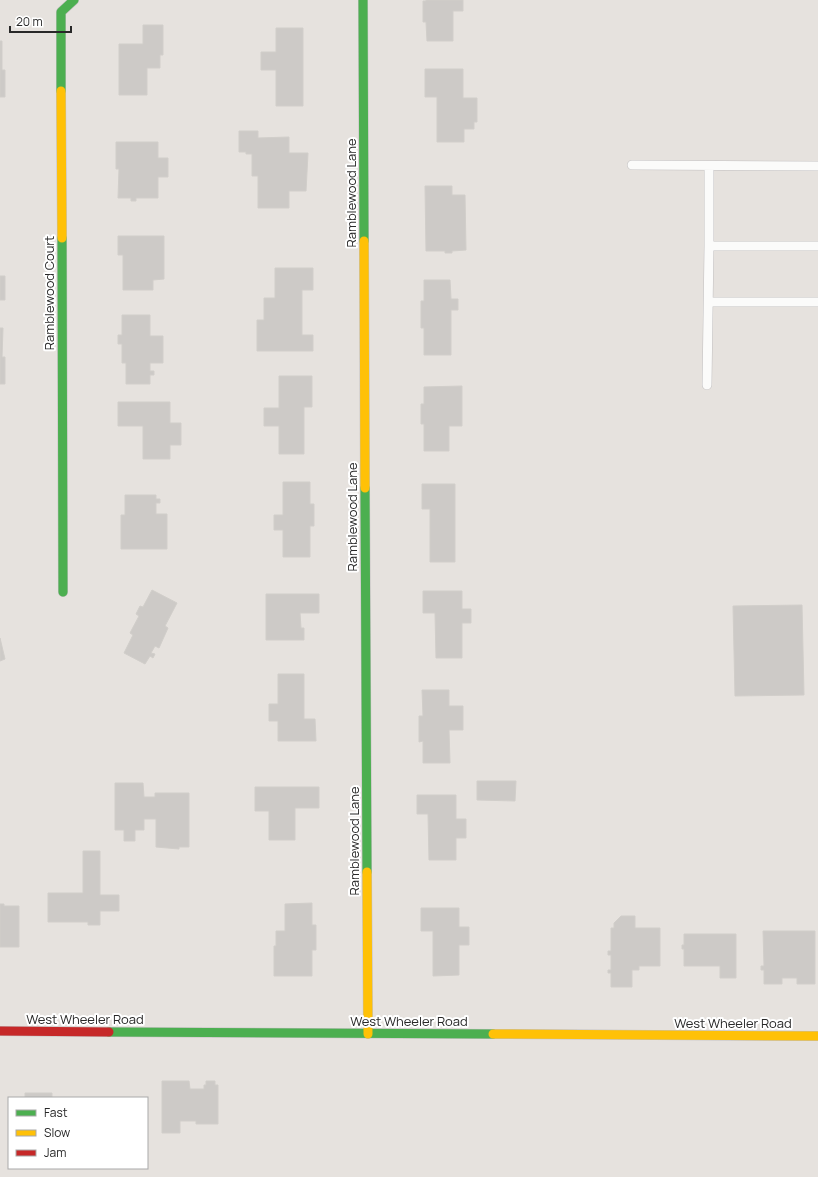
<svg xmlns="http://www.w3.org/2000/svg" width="818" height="1177" viewBox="0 0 818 1177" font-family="Manrope,sans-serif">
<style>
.building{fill:#cdcac7;stroke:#d1ceca}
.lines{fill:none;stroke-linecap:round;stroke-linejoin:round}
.lane-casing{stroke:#c0bebf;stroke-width:10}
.fast-casing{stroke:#c0bebf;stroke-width:10}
.slow-casing{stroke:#c0bebf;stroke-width:10}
.jam-casing{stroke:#c0bebf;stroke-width:10}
.lane{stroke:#fbfbfa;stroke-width:9}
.fast{stroke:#4caf50;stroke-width:9}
.slow{stroke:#ffc107;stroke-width:9}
.jam{stroke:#c62828;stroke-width:9}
.labels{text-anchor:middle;stroke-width:4;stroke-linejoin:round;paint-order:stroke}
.street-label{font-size:13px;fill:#282828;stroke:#fff}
</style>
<rect width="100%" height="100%" fill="#e6e2de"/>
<path class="building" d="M426,0H463V11H453V41H427L426,22H423V1H426Z
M143,25H163V55H160V68H147V95H119V44H143Z
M276,28H303V106H276V70H261V52H276Z
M0,41H2V70H5V97H0Z
M425,69H463V98H477V122H474V129H464V142H437V97H425Z
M239,131H258V138L289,137V153H308L306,191H289V208H258V176H252V154H246V152H239Z
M116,142H158V158H168V177H158V198H136V201H131V198H118L119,169H116Z
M425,186H452V195H465L466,250L452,251V253H445V251H426Z
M118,236H164V279L153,280V290H123V255H118Z
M275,268H313V290H302V335H313V351H257V320H264V298H275Z
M0,276H5V300H0Z
M424,280H450L451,299H458V310H451V355H424V328H421V301H424Z
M122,315H150V336H163V363H150V371H154V375H150V384H126V363H122V344H118V335H122Z
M0,328H3L2,357H5V384H0Z
M279,376H312V407H304V454H279V426H264V408H279Z
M462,386V426H449V451H424V424H421V404H424V387Z
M118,402H170V423H181V445H170V459H143V426H118Z
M283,482H310V504H314V526H310V557H283V530H274V515H283Z
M422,484H455V562H430V509H422Z
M125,495H156V499H160V503H156V514H167V549H121V515H125Z
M152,590L177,603L165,626L168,628L159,648L155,646L151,653L155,654L153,658L150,656L145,664L124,653L133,635L130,633L139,616L136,614L140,606L143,607Z
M423,591H462V609H471V623H462V658H436L435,613H423Z
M266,594H319V613H300L301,628H304V640H266Z
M802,605L804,695L735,696L733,606Z
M0,638L5,659L0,661Z
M278,674H304V719H315L316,741H278V721H269V704H278Z
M422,690H449V706H463V730H449L450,763H423V741L419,742V716H423Z
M477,781H516L515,801L477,800Z
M115,783H143L144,797H155V793H189V847H179V849L156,847V819H144V830H135V841H124V830H115Z
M255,787H319V808H295V840H269V811H255Z
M417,795H456V819H466V838H456V860H429L428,814H417Z
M83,851H100V895H119V911H100V925H88V922H48V893H83Z
M312,903V925H316V950H312V976H274V946H276V931H285V904Z
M0,904H4V906H19V947H0Z
M421,908H459V927H469V945H459V975L433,976V931H421Z
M621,916H635V928H660V966H639V970H632V987H611V973H608V970H611V955H608V951H611V928H614V923Z
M763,931H815V984H797V978H782V984H764V970H761V966H764Z
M684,934H736V978H720V966H684V949H682V945H684Z
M162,1081H189L190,1089H204V1085H206V1081H215V1085H218V1124H196V1121H180V1133H162Z
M25,1093H52V1098H25Z"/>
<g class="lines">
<defs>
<path id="lane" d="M632,165L818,166
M709,246H818
M709,302H818
M707,385L709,246V166"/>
<path id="fast" d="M363,0L364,241
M61,91V12L74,0
M62,238L63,592
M365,488L367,872
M109,1032L493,1034"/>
<path id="slow" d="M61,91L62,238
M364,241L365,488
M367,872L368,1034
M493,1034L818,1036"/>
<path id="jam" d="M0,1031L109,1032"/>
</defs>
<use href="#lane" class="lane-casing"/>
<use href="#fast" class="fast-casing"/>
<use href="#slow" class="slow-casing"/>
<use href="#jam" class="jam-casing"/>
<use href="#lane" class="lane"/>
<use href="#fast" class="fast"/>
<use href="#slow" class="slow"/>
<use href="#jam" class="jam"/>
</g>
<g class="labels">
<g class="street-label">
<text transform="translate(351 193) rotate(-90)" y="5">Ramblewood Lane</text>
<text transform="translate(49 293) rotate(-90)" y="5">Ramblewood Court</text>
<text transform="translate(352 517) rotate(-90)" y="5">Ramblewood Lane</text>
<text transform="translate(354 841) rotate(-90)" y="5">Ramblewood Lane</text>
<text x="85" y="1024">West Wheeler Road</text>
<text x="409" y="1026">West Wheeler Road</text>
<text x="733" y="1028">West Wheeler Road</text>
</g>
</g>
<rect x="8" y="1097" width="140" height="72" fill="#ffffff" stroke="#a9a9a9"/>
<rect x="16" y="1110" width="20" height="6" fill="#4caf50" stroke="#a9a9a9"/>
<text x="44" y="1117" font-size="12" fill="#282828">Fast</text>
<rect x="16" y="1130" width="20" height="6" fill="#ffc107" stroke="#a9a9a9"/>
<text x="44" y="1137" font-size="12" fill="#282828">Slow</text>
<rect x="16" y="1150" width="20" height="6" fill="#c62828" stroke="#a9a9a9"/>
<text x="44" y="1157" font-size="12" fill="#282828">Jam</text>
<path d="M10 26v6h61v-6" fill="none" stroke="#282828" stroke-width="2"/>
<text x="16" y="26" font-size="12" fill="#282828" stroke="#ffffff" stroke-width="3" paint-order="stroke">20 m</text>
</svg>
